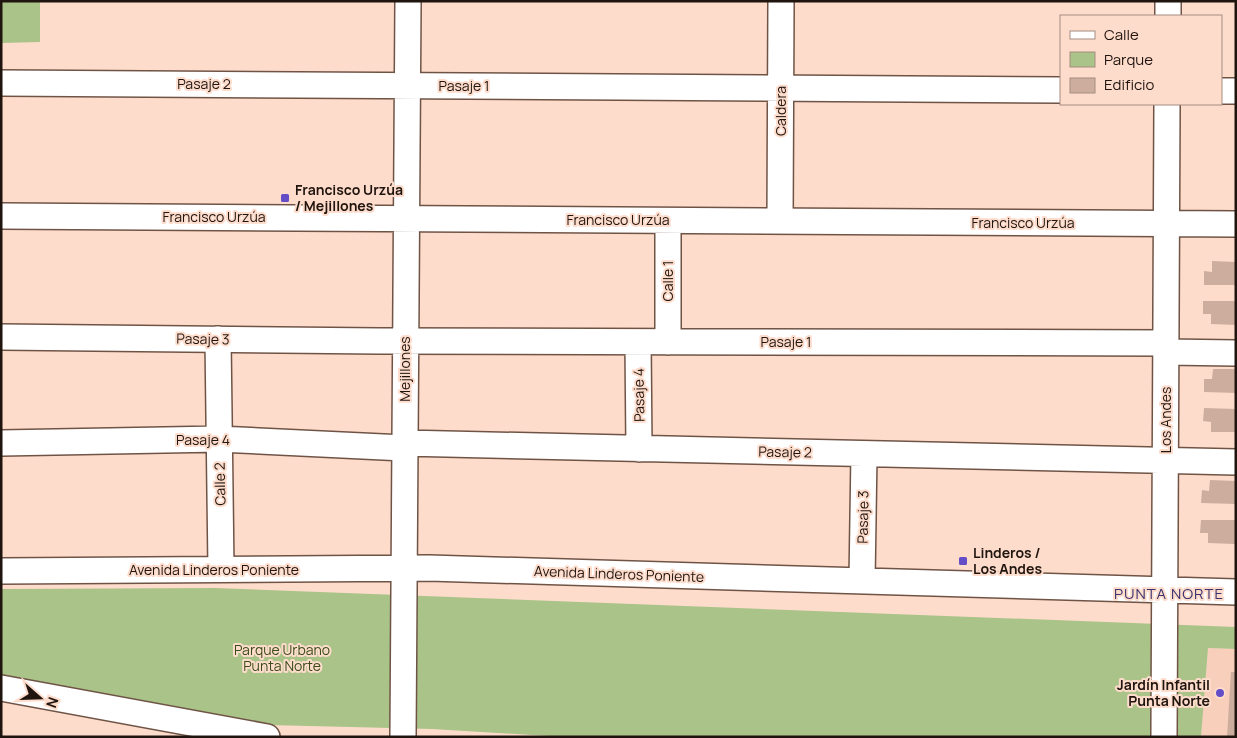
<svg xmlns="http://www.w3.org/2000/svg" width="1237" height="738" viewBox="0 0 1237 738" font-family="Manrope,sans-serif">
<style>
.built{fill:#f7cfbb}
.green{fill:#aac388}
.building{fill:#cdae9e}
.lines{fill:none;stroke-linecap:round;stroke-linejoin:round}
.minor-casing{stroke:#6f5446;stroke-width:28}
.minor{stroke:#fff;stroke-width:25}
.poi-dot{fill:#634ec7;stroke:#fedccc;stroke-width:2}
.labels{text-anchor:middle;stroke-width:4;stroke-linejoin:round;paint-order:stroke}
.street-label{font-size:14px;fill:#1f140e;stroke:#fedccc}
.poi-label{font-size:14px;font-weight:bold;fill:#1f140e;stroke:#fedccc;text-anchor:start}
.park-label{font-size:14px;fill:#394c17;stroke:#fedccc}
.neighbourhood-label{font-size:15px;letter-spacing:1px;fill:#39326d;stroke:#fedccc}
</style>
<rect width="100%" height="100%" fill="#fedccc"/>
<path class="built" d="M1208,648L1236,649V737H1201Z"/>
<path class="green" d="M1,1H40V42L1,43Z
M215,588L1236,627V649L1208,648L1201,737H566L432,729L268,725L1,675V589Z"/>
<path class="building" d="M1212,261L1236,262V285H1204V271L1212,272Z
M1203,301H1236V325L1211,324V314H1203Z
M1213,369H1236V393L1204,392V379H1212Z
M1204,408L1236,409V432H1211V422L1203,421Z
M1210,480L1236,481V504L1201,503L1202,490L1209,491Z
M1201,520H1236L1235,544L1208,543V533H1200Z
M1231,672H1236V737H1227Z"/>
<g class="lines">
<defs>
<path id="minor" d="M1168,16V1
M1,83L1061,90
M1221,91H1236
M1,216L1236,224
M668,221V342
M780,221L781,1
M1,337L380,341L1166,343
M218,339L221,569
M638,342L639,449
M1166,352L1236,353
M1,443L219,439L404,448
M404,443L1236,462
M1,571L429,568L1236,592
M862,581L864,454
M1,688L267,737
M403,737L408,1
M1164,737L1167,104"/>
</defs>
<use href="#minor" class="minor-casing"/>
<use href="#minor" class="minor"/>
</g>
<g class="poi-dot">
<rect x="280" y="193" width="10" height="10" rx="2.5"/>
<rect x="958" y="556" width="10" height="10" rx="2.5"/>
<circle cx="1220" cy="693" r="5"/>
</g>
<g class="labels">
<g class="street-label">
<text x="204" y="89">Pasaje 2</text>
<text x="464" y="91">Pasaje 1</text>
<text transform="translate(781 111) rotate(-90)" y="5">Caldera</text>
<text x="214" y="222">Francisco Urzúa</text>
<text x="618" y="225">Francisco Urzúa</text>
<text x="1023" y="228">Francisco Urzúa</text>
<text transform="translate(668 281) rotate(-90)" y="5">Calle 1</text>
<text transform="translate(203 339) rotate(1)" y="5">Pasaje 3</text>
<text x="786" y="347">Pasaje 1</text>
<text transform="translate(405 369) rotate(-90)" y="5">Mejillones</text>
<text transform="translate(639 395) rotate(-91)" y="5">Pasaje 4</text>
<text transform="translate(1166 420) rotate(-90)" y="5">Los Andes</text>
<text x="203" y="445">Pasaje 4</text>
<text transform="translate(785 452) rotate(1)" y="5">Pasaje 2</text>
<text transform="translate(220 484) rotate(-91)" y="5">Calle 2</text>
<text transform="translate(863 517) rotate(-89)" y="5">Pasaje 3</text>
<text x="214" y="575">Avenida Linderos Poniente</text>
<text transform="translate(619 574) rotate(2)" y="5">Avenida Linderos Poniente</text>
</g>
<g class="poi-label">
<text x="295" y="195">Francisco Urzúa<tspan x="295" dy="16">/ Mejillones</tspan></text>
<text x="973" y="558">Linderos /<tspan x="973" dy="16">Los Andes</tspan></text>
<text x="1210" y="690" text-anchor="end">Jardín Infantil<tspan x="1210" dy="16">Punta Norte</tspan></text>
</g>
<g class="park-label">
<text x="282" y="655">Parque Urbano<tspan x="282" dy="16">Punta Norte</tspan></text>
</g>
<g class="neighbourhood-label">
<text x="1169" y="599">PUNTA NORTE</text>
</g>
</g>
<rect width="1237" height="738" fill="none" stroke="#1f140e" stroke-width="5"/>
<rect x="1060" y="15" width="162" height="90" fill="#fedccc" stroke="#a58c80"/>
<rect x="1070" y="31" width="25" height="8" fill="#ffffff" stroke="#a58c80"/>
<text x="1104" y="40" font-size="15" fill="#1f140e">Calle</text>
<rect x="1070" y="52" width="25" height="15" fill="#aac388" stroke="#a58c80"/>
<text x="1104" y="65" font-size="15" fill="#1f140e">Parque</text>
<rect x="1070" y="78" width="25" height="15" fill="#cdae9e" stroke="#a58c80"/>
<text x="1104" y="90" font-size="15" fill="#1f140e">Edificio</text>
<g transform="translate(40 698) rotate(110)" stroke="#fedccc" stroke-width="4" paint-order="stroke">
<path d="M0-4L9 19L0 12L-9 19Z" fill="#1f140e"/>
<text y="-8" font-size="14" font-weight="bold" text-anchor="middle" fill="#1f140e">N</text>
</g>
</svg>
